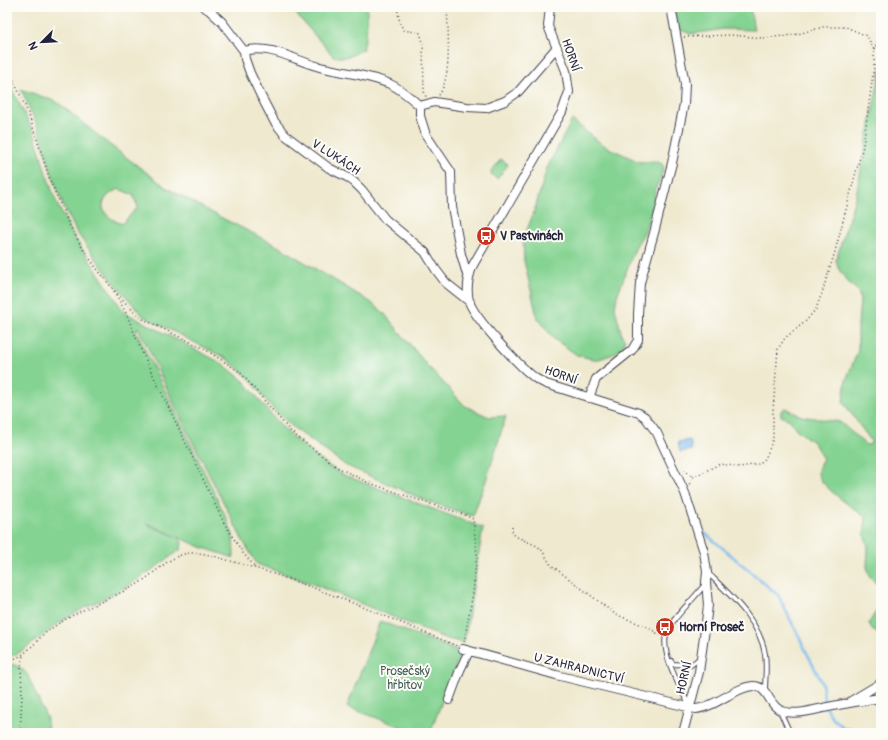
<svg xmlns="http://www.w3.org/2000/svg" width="888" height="740" viewBox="0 0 888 740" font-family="Pangolin,sans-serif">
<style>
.green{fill:#84d392;stroke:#537a66;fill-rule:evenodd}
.water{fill:#7bbbf0;stroke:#4e6e96}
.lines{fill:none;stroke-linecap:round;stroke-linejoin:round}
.stream{stroke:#7bbbf0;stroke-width:2.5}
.lane-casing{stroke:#414051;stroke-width:6}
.street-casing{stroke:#414051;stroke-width:10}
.path{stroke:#414051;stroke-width:1.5;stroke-dasharray:1 3;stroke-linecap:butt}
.lane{stroke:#fff;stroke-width:4}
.street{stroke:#fff;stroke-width:8}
.labels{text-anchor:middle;stroke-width:4;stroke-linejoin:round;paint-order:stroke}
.street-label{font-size:12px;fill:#22223b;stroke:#fdfcf7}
.poi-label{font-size:12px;font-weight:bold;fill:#22223b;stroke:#fdfcf7;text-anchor:start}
.park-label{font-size:12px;fill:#446059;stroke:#fdfcf7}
</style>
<rect width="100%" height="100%" fill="#fdfcf7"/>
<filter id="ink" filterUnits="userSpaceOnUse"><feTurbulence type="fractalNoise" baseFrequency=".025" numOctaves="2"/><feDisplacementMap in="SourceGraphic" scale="8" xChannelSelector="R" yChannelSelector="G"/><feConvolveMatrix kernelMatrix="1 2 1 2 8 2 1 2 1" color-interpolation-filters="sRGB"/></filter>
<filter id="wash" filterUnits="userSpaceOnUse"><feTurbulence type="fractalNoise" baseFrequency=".012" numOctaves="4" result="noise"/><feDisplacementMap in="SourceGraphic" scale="16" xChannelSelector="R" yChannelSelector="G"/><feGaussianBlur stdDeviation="0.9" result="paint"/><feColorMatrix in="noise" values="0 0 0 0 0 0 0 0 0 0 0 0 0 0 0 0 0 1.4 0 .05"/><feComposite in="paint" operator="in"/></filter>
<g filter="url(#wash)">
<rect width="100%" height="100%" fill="#efe9cf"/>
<path class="green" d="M290,7H367C367,22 367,35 363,49C351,56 346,59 333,56Z
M674,7H750L754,30L723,29L691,34L678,29Z
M881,68V588L870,577L867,567L868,546L864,535L866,518C856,509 816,485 818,471C818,467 822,462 823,459L814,443L796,429L790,420L781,416V411L785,408L801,416L840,422L866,445L871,444V441L843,402L846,380L858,351V325L860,299L858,291L847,281L838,268L836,260L856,195Z
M7,80L34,132L46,173L57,204L73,235L124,312L223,364L245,382L269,412L291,436L318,458L341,474L483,528L464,643L444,638L318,586L257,564L243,541L185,427L138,327L136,331L225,515L233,534L234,558L201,547L146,523L151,526L179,538L182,542L181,549C162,563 143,577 122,589C101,601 78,609 58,624C47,631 18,658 7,656Z
M21,89L57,102L110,145L167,188L222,218L276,245L369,301L383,312L427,365L465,406L489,417L506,416L488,475L473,516L429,502L345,465L294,428L273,409L249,378L227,359L143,316L111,279L77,233L63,205L51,171L39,130ZM119,189L133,195L138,207L122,224C112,220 96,211 106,198C109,194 114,191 119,189Z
M572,120L602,144L611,149L640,162L656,161L662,164L664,168L655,191L652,209L644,233L636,246L617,296L615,308L622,336L625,339L623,346L614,354L596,360L577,355L554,339L537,317L530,286L524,261L523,240L534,212L547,168Z
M501,159L508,165L497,179L490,173Z
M881,599V635L872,630L869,623L878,608Z
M380,621L461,652L430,733H418L347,707Z
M7,663C16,665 21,667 27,674L47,719L48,733H7Z"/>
<path class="water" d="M690,440L692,450L680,452L678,442Z"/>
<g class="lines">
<path class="stream" d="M700,529L778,595L822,683L825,706L833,719L844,728L874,733"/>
</g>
</g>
<g filter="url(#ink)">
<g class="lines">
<defs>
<path id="lane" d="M707,572C730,595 760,621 765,654C767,666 765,679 765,691
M671,661L673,664L691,665L700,658
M689,705C680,687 656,647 669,627C679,612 694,599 705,584
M780,711L790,733"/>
<path id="street" d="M204,7L209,10L222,22L244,51L245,59L250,73L261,96L274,121L285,135L329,168L347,177L354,182L362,190L385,219L425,252L436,270L446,283L470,302
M550,7L548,26L566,71L569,92L562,112L473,265C468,277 466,288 469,301C474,318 519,366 535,378C538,380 542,382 546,384L639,413L645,417L657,433L685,493L704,552L707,572L706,582L708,605L706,622L699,672L683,733
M244,51C270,43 299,63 324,68C346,73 369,75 390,84C401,89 411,98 420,106L434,102L467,107L486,108L505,101L518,92L557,47
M420,106V116L426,135L451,172L452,207L461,254L468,278
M589,398L596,379L632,350L638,340V314L640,283L654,233L672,163L684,104L685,84L671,7
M463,649L556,675L696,709C716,707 735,687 753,686C769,686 768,706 782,711C798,716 816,709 833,706C849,703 865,700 881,698
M449,700L460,670L469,651
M851,701L881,683"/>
</defs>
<use href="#lane" class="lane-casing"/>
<use href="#street" class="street-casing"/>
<path class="path" d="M397,7L400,24L404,30L420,33L423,42L424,91L426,97
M684,37L731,35L763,38L794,35L823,27H846L867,36L874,50V67L863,146L834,255L822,293L816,309L806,321L785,338L778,349L773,410V438L769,450L765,459L758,464L740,467L720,464L693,477L689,485
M874,50L881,31
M7,65L29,115L51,183L70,226L83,249L97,269L113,289L133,311L143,319L203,348L240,372L292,433L337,467L367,482L424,502L465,515L473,519L477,555L473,593L464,642
M439,95C452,78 448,29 447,7
M114,291L126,313L142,352L224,523L243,553L256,568
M684,470L693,477
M512,527V531L515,536L537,546L541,549L551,565L615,614L647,627L660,635
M7,659C22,661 33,644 43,635C70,612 105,602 136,585C152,576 166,559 184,554C200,550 219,558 234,562C310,583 384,616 457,646
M20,733L22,696L21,666L23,655"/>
<use href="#lane" class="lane"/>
<use href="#street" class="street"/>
</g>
</g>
<defs>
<symbol id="bus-disc" viewBox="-11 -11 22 22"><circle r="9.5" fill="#c8321e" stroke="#fdfcf7"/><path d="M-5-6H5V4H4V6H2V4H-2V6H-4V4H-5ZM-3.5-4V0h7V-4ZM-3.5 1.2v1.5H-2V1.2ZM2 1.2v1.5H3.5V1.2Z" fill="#fff"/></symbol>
</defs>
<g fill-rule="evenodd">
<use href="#bus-disc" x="475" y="225" width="22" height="22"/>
<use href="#bus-disc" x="654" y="616" width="22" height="22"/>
</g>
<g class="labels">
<g class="street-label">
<text transform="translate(571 55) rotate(71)" y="4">HORNÍ</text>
<text transform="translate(336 157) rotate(33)" y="4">V LUKÁCH</text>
<text transform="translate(561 375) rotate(20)" y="4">HORNÍ</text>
<text transform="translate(579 668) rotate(14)" y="4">U ZAHRADNICTVÍ</text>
<text transform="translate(684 678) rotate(-77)" y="4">HORNÍ</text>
</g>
<g class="poi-label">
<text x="500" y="240">V Pastvinách</text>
<text x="679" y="631">Horní Proseč</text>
</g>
<g class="park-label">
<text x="405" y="675">Prosečský<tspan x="405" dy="14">hřbitov</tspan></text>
</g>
</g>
<rect width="888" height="740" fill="none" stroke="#fdfcf7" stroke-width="24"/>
<g transform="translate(42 42) rotate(246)" stroke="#fdfcf7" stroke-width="3" paint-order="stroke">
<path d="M0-3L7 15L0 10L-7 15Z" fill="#22223b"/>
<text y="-6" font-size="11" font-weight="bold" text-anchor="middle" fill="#22223b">N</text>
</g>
</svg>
